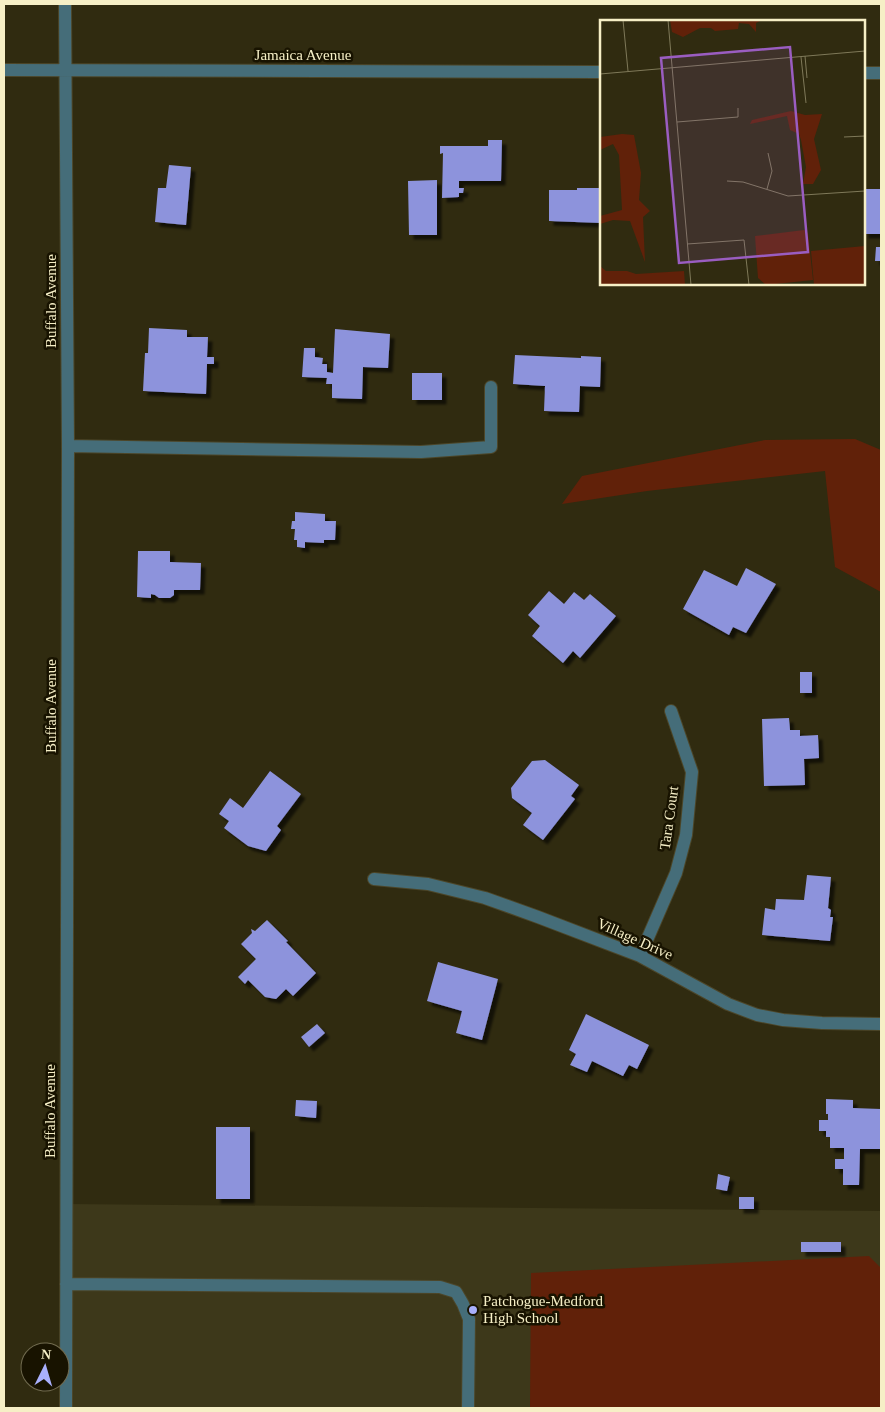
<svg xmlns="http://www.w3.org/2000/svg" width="885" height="1412" viewBox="0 0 885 1412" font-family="'Times New Roman',serif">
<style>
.built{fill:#3d381a}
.green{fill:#612109}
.building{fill:#8d93dc;filter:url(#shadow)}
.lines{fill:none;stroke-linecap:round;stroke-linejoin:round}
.minor-casing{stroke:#4c4629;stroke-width:14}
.minor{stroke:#456d79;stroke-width:12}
.poi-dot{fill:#a9b0fc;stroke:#181300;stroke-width:2}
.labels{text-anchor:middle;stroke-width:5;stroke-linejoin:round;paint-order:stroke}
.street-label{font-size:15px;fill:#f6efc6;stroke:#181300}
.poi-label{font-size:15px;fill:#f6efc6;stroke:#181300;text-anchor:start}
.inset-road{fill:none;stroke:#7f7959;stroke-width:1}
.view{fill:#9a5dc1;fill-opacity:0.15;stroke:#9a5dc1;stroke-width:2.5}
.inset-edge{fill:none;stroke:#f6efc6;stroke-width:2.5}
</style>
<defs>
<filter id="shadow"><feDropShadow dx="4.5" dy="4.5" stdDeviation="1" flood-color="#0009"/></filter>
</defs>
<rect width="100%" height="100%" fill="#302b10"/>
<path class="built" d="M66,1204L881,1211V1408H65Z"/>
<path class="green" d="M855,439L881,450V592L835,567L825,471L647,491L562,504L582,476L765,440Z
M869,1256L881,1268V1408H530L531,1273Z"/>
<path class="building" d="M488,140H502L501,181H459V188H464L463,193H459V197L442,198L443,153L440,154V146H488Z
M169,165L191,167L186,225L155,222L158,188H166Z
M437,180V235H409L408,181Z
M577,188H601V223L549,221V190H577Z
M864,189H881V234H864Z
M876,247H881V261H875Z
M149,328L187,330V337H208L207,357H214V364H207L206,394L143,391L145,353H148Z
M335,329L390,334L388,368L363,367L362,399L332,398V384H326L327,378L302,377L304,348H315V357L323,358L322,364H327V372L333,373Z
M515,355L581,358V356L601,357L600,387L580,386L579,412L544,411L545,386L513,384Z
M412,373H442V400H412Z
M295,512L325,514V521H336L335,540H324V543L305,542V548L297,547V540H294L295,529H291L292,521H295Z
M138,551H170V562L201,563L200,590H174V595L170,598H159L155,595L151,594V598L137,597Z
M746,568L776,584L746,633L733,627L729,635L683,609L704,570L737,586Z
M549,591L564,604L574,592L584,600L590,594L616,616L580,658L573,651L563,663L532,636L540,626L528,615Z
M800,672H812V693H800Z
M789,718L790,730H800V736L818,735L819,758L804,759L805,785L764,786L762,719Z
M545,760L579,785L571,796L575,799L543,840L523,825L532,813L512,798L511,788L532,761Z
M270,771L301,794L277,826L281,830L266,851L248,846L224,828L229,821L219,814L230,798L243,808Z
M807,875L831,877L828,908L831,910L830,917H833L830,941L762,935L765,908L775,910L776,899L804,900Z
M267,920L288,941L286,942L316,973L293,996L286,989L276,999L265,997L248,980L245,984L238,977L256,959L241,944L252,933L251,929L255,931Z
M438,962L498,979L482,1040L456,1033L462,1011L427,1001Z
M586,1014L649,1045L637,1069L629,1065L623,1076L592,1061L587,1072L570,1065L576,1054L569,1050Z
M317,1024L325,1033L309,1047L301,1037Z
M826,1099L853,1100V1108L881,1109V1149H860L859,1185H843V1169H835V1159H844V1148H830V1137H826V1131H819V1120H828V1114H826Z
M296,1100L317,1101L316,1118L295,1116Z
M216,1127H250V1199H216Z
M718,1174L730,1177L727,1191L716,1189Z
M739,1197H754V1209H739Z
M801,1242H841V1252H801Z"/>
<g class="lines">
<defs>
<path id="minor" d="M65,4L68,446L66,1408
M4,70L601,72
M864,73H881
M68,446L421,452L491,447V387
M374,879L428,884L485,898L538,917L640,956L728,1004L757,1015L783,1020L822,1023L881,1024
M640,956L676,873L686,835L692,772L671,711
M66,1284L440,1287L456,1292L463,1304L469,1319L468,1408"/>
</defs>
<use href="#minor" class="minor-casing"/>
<use href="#minor" class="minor"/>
</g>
<circle class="poi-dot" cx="473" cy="1310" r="5"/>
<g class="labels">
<g class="street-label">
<text x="303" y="60">Jamaica Avenue</text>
<text transform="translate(51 301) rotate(-90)" y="5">Buffalo Avenue</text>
<text transform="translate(51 706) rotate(-90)" y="5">Buffalo Avenue</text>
<text transform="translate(669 818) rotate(-82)" y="5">Tara Court</text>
<text transform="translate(635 939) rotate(24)" y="5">Village Drive</text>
<text transform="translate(50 1111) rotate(-90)" y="5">Buffalo Avenue</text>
</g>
<g class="poi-label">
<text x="483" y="1306">Patchogue-Medford<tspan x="483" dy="17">High School</tspan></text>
</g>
</g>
<g transform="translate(600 20)">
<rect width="265" height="265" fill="#302b10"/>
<path d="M70,0H162L156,3V12L149,4L139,3L138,9L115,11L111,8H100L83,17L72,12ZM191,91L205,95L222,94L214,119L221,150L213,164H203L206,147L201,120L199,114L190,110L187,96L150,104L152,100ZM22,114L34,115L41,153L39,180L50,191L43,197L45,242L30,201L13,200L0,204V196L22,190L19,135L13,124L0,130V117ZM204,210L208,213L213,260L166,265L158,258L155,216ZM265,226V265H214L211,231ZM0,246L6,251H27L36,254L84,251L85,265H0Z" fill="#612109"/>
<path class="inset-road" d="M23,0L28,51M68,0L91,265M205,36L207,58M201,37L206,83M0,54L265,31M77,102L138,97V88M244,117L265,116M127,161L143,162L188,176L265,171M167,169L172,151L168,133M87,224L144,220L149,265"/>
<path class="view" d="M190,27L208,232L79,243L61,38Z"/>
<rect width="265" height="265" class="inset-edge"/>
</g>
<rect width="885" height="1412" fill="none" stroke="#f6efc6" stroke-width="10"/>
<g transform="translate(45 1367) rotate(5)"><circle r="24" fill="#181300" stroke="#716b4f"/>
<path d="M0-4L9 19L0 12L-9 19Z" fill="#a9b0fc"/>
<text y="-8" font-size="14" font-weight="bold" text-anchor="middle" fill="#f6efc6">N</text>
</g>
</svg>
